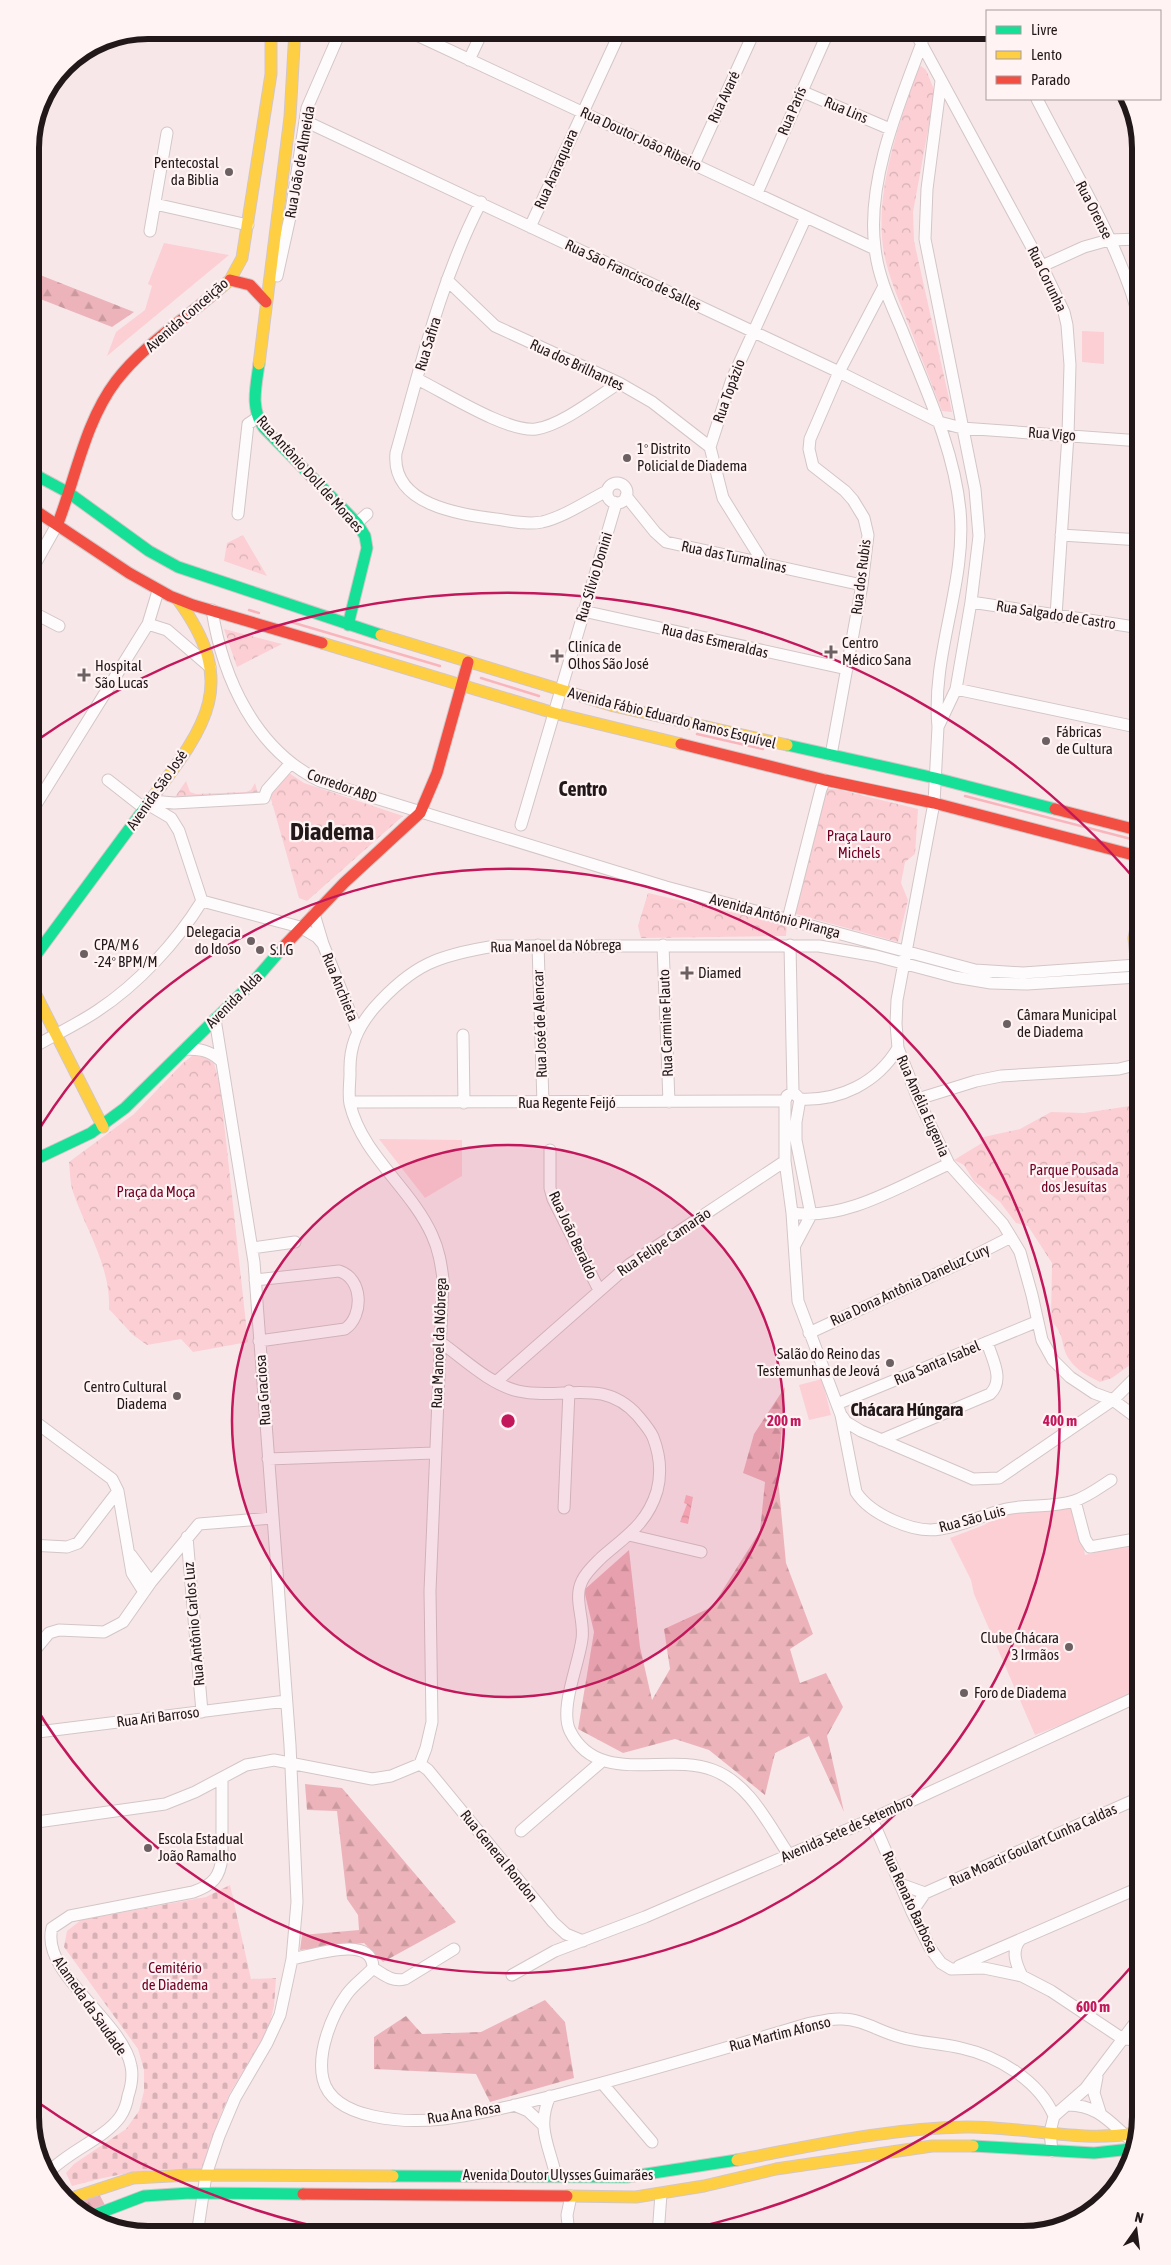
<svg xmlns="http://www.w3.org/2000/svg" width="1171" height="2265" viewBox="0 0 1171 2265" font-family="'Asap Condensed',sans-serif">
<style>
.grass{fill:#fbcfd4}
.forest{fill:url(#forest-firs)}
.cemetery{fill:url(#cemetery-stones)}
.park{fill:url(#park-crowns)}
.water{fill:url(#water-waves)}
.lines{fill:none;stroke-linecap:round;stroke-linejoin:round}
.stream{stroke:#f9b5bc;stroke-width:2.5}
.street-casing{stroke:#d3c6c7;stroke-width:13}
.fast-casing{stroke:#d3c6c7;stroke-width:13}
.slow-casing{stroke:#d3c6c7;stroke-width:13}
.jam-casing{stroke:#d3c6c7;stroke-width:13}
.street{stroke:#fefbfc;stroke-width:11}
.fast{stroke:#16e098;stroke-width:11}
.slow{stroke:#ffcf43;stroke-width:11}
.jam{stroke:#f24e42;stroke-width:11}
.ring{fill:none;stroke:#c2185b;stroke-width:2.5}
.poi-dot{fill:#6d6062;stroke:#fff3f4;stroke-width:2}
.labels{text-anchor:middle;stroke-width:4.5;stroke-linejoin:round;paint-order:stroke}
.street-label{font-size:15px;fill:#221819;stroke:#fff3f4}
.poi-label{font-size:15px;fill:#221819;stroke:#fff3f4;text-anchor:start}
.park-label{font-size:15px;fill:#700125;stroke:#fff3f4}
.quarter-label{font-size:18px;font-weight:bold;fill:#221819;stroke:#fff3f4}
.district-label{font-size:20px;font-weight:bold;fill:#221819;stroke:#fff3f4}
.town-label{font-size:25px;font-weight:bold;fill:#221819;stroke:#fff3f4}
.rim{fill:none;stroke:#221819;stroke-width:6}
.centre{fill:#c2185b;stroke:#fff3f4;stroke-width:2.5}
.ring-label{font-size:15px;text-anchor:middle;font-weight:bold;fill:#c2185b;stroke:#fff3f4;stroke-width:4.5;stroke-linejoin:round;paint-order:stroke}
</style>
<defs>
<pattern id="forest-firs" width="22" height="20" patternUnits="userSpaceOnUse" patternTransform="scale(1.25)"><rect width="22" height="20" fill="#ecb4ba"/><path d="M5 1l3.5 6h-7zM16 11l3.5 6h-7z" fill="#ca9a9f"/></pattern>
<pattern id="cemetery-stones" width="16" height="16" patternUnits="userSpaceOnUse" patternTransform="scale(1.25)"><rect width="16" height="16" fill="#fbcfd4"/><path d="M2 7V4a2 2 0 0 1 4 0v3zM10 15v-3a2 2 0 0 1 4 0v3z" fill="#d7b1b5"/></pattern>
<pattern id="park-crowns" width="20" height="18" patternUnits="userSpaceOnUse" patternTransform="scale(1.25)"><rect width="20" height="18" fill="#fbcfd4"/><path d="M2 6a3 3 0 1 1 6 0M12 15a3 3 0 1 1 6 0" fill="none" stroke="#d7b1b5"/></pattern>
<pattern id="water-waves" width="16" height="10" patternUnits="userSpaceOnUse" patternTransform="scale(1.25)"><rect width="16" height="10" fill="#f9b5bc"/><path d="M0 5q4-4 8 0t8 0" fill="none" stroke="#d59ba1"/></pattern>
</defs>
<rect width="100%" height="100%" fill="#f8e7e9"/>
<path class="grass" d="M164,243L229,255L107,356L116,332L145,310L152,286L148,284Z
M1082,331L1104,332V364L1082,362Z
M379,1139L462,1140V1176L425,1198Z
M822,1379L831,1415L809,1420L799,1385Z
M1075,1506L1085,1555L1141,1542V1690L1134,1696L1035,1735L974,1594L971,1580L950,1538L984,1525L1000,1515Z"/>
<path class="forest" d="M30,271L134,312L112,327L30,295Z
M785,1387L778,1478L786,1563L813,1634L790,1649L800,1683L826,1673L843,1707L827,1736L844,1812L809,1736L775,1753L765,1795L709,1750L675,1739L623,1753L578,1729L594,1632L584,1590L629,1550L640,1647L652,1700L670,1669L664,1629L712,1607L760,1531L765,1482L743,1473L754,1434Z
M305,1784L342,1788L456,1922L383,1962L364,1943L300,1950L302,1935L359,1930L358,1915L347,1899L337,1811L307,1810Z
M545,2000L565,2022L574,2078L490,2102L476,2074L374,2069V2037L406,2016L422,2034L481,2032Z
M98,2192L105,2205L82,2215L73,2203Z"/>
<path class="cemetery" d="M230,1885L251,1979L276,1978L274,2006L268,2031L230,2093L219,2119L202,2170C154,2167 119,2173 72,2186L66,2173L74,2164L126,2129L139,2111L144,2091V2070L138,2049L64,1947L67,1931L81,1920L206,1897Z"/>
<path class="park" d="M921,66L926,70L935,92L913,212L914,241L952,412L942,411C930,380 918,349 906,318C896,293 884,266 882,238C878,180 900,123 918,68Z
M243,535L267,576L224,561L227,543Z
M224,629L282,644L237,667Z
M289,773L304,783L403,816L307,901L299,898L271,799L272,792Z
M186,781L190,792L196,794L246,792L251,790L255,783L261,804L173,800Z
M821,789H836L918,809L915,854L905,862L901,883L908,900L898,942L792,913Z
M648,893L787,925L786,936L641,938L638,926Z
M201,1055L214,1063L220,1086L248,1342L193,1352L181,1339L147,1345L133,1335L109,1309C111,1267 86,1230 73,1192C70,1183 70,1171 69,1162L134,1114L183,1063L192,1056Z
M1129,1080L1137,1083L1141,1081V1357L1112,1378L1100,1382C1088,1376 1077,1371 1069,1359C1060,1346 1066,1335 1051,1321L1052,1263L1028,1226L1016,1223L1000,1202L974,1181L964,1165L954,1160L982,1143L979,1138L1020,1129L1051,1112L1084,1113L1130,1106Z"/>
<path class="water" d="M686,1495L693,1497L688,1524L680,1522L687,1504L684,1503Z"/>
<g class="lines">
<path class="stream" d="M249,610L259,613
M291,622L440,666
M481,678L539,696
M697,734L763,749
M965,796L1135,840"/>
<defs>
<path id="street" d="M406,30L875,249
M914,30L1042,266L1064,312L1067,325L1070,365L1068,435L1056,616
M922,43C899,104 866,182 875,248C878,277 891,304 902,330C925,388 954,448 960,510C967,583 931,654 938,727
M469,60L483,30
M941,81L927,189L925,239L975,489L979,536L971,602L956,689L938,727L934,803L897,1000L896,1024L898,1048L918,1099L949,1164L1003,1224L1020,1252L1032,1295L1042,1340L1053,1360L1070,1377L1094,1393L1113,1400L1141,1421
M801,91L890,129
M1037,99C1072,168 1124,251 1141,326
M305,121L839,372L939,422L962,428L1141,441
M694,164L755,30
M757,193L829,30
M481,202C440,281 420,369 396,453C391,505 459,514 496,519C511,521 527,525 542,522C564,517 587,501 607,491
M155,204L248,225
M530,227L621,30
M150,231L167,133
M1042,266L1084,247L1109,240L1141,239
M277,276L290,217L307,108L341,30
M447,280L495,326L619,383L652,402L710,447
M417,379C444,392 508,433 536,429C562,425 597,397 619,383
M607 493a10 10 0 1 1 20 0a10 10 0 1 1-20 0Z
M626,496L655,532L666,542L862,585
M238,514L248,424L257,418
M357,523L367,514
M1061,535L1141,540
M764,564L723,498L710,447L732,379L806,217
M30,573L58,523
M971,602L1141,628
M212,610C223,679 255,749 320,781L666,887L975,970L1023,973L1137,965
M30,611L59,626
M583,611L847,669
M148,624L167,630L210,667
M956,689L1141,728
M30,719L33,716
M831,755L862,585L868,535L864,518L853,500L845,491L813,466L809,449L810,439L839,372L884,286
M108,780L145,809
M152,801L174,803L264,798L267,790L290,764
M149,805L171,818L179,831L202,901
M30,814L148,624L158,591
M521,825L615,507L614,502
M202,901L300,927L317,937L323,944
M314,914L323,944L357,1030
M788,919L821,789L825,780
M538,945L543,1103
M663,945L669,1102
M790,945L793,1092
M463,1035L464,1103
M30,1049C52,1036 76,1025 97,1011C138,984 176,943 202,901
M185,1049C199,1049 209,1050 220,1060
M800,1099C840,1101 877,1083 898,1048
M918,1099L976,1081L1001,1076L1119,1069L1135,1065L1141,1055
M350,1102L785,1101
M550,1150V1188L553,1199L599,1290
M792,1213C846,1221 901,1185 949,1164
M795,1245L811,1215L796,1140V1122L800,1099L793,1092L787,1096L785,1101V1161L792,1213L798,1301L841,1415L856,1492C870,1514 914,1534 940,1529C963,1526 984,1514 1006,1509C1028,1504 1052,1508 1074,1501C1087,1497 1100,1487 1111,1480
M252,1248L295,1242
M255,1280L339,1271C363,1278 364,1316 345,1329L259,1341
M809,1333L962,1262L1011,1237
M439,1341C463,1358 489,1384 518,1391C562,1401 603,1376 638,1416C643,1422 650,1430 653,1437C660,1455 662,1472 657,1491C647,1524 626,1536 601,1558C594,1565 586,1572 582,1581C573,1599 585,1620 582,1639C579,1664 559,1709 570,1731C598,1787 666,1752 713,1770C750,1784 768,1824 789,1855
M496,1382L630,1264L785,1161
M837,1404L1036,1322
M842,1416L846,1422L861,1431L957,1472L973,1479L999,1478L1113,1400L1141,1372
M30,1418L112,1479L118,1491L132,1573L144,1592
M881,1440L990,1394C1005,1380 992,1359 987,1342
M268,1459L434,1453
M1075,1501L1085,1539L1090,1547L1141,1538
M564,1508L569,1391
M629,1535L701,1552
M187,1537L202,1712
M30,1545L67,1547L78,1543L118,1491
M131,1555L151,1582
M30,1656L49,1633L59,1630L104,1632L123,1622L151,1582L199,1524L273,1518
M30,1733L286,1701
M420,1764L428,1770L553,1922L566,1934L583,1941
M872,1819L912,1912L930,1948L941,1963L951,1969L984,1968L1022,1976L1051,1991L1123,2039L1141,2040
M30,1823L165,1804L195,1792L246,1765L274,1760L372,1779L391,1776L420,1764L426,1748L432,1722L430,1591L443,1279C441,1264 439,1250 432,1235C411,1188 362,1155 350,1104C348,1094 350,1083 350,1073C349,1047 357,1028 374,1008C413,964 439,955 495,946H819L876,956L955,977L991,983L1027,984L1138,977L1141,1015
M521,1831L601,1762
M900,1884L925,1893
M912,1912L925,1893L1141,1797
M1020,1940C1011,1951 1016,1964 1022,1976
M292,1959C314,1955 373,1934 373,1968C365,1977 354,1984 347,1994C331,2016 317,2053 323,2079C333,2121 408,2123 443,2119C483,2114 524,2103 564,2093C646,2072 726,2048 807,2024C818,2022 830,2018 842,2019C862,2019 880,2032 900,2037C920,2043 941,2043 961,2048C997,2056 1039,2080 1054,2116
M959,1966L1141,1887
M373,1968C384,1975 392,1982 405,1979L454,1949
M512,1975L555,1951L645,1917L872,1819L1141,1695
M30,2063L32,2057L30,2050
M1097,2077L1094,2093L1100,2112
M602,2083L652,2142
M550,2096C536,2127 549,2145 556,2176
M514,2105L528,2111L542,2124
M1068,2105C1099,2105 1111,2124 1133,2142
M1052,2151L1050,2132L1054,2116L1085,2089L1141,2015
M48,2173C68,2151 104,2139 120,2117C124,2111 127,2103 128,2096C131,2087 133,2075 131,2066C123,2021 40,1973 52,1928L70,1916L193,1892C213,1885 220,1877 222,1857V1778
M197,2235L206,2175L219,2136L235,2098L267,2043L280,2015L292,1959L297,1902L290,1745L254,1262L215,1019
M569,2235L567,2215L571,2196
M658,2235L661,2194"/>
<path id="fast" d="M259,364C256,387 250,408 264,428L357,523L365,536L367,548L348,625
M30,472L69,493L149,551L178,567L381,635
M787,745L935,778L1055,809
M30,963L152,798
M30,1162L91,1133L125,1108L254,981L286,944
M973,2146L1094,2153L1131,2149
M393,2176L627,2177L737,2160
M89,2217L144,2196L190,2193L303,2194"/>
<path id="slow" d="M210,297L230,280L242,258L271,74V30
M259,364L290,117L295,30
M381,635L614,706L787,745
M322,643L554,713L681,744
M152,798C207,725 239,683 178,600
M1141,903L1134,938L1138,977H1141
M30,983L103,1127
M737,2160C812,2146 888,2128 966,2127C1022,2126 1080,2143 1136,2133
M567,2196L636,2197L704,2186L776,2169L932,2146H973
M69,2199L133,2178L190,2175L393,2176"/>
<path id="jam" d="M230,280L250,285L266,302
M30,507L129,573L170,596L193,605L322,643
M58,523C76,477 85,422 116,381C141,348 179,323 210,297
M681,744L825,780L934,803L1141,857
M1055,809L1141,831
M286,944L344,883L420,813L437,773L468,662
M303,2194L567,2196"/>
</defs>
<use href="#street" class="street-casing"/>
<use href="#fast" class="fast-casing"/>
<use href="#slow" class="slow-casing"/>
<use href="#jam" class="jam-casing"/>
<use href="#street" class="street"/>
<use href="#fast" class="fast"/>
<use href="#slow" class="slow"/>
<use href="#jam" class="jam"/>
</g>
<circle cx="508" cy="1421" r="276" fill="#c2185b" fill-opacity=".12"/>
<g class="ring">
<circle cx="508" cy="1421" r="276"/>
<path d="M32 1141A552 552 0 1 1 32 1701"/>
<path d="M1138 1959A828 828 0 0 1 666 2234M350 2234A828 828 0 0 1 33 2099M33 743A828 828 0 0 1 1138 883"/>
</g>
<g class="poi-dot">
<circle cx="229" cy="172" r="5"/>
<circle cx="627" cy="458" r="5"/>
<path d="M828.5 644.5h5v5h5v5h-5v5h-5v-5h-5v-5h5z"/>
<path d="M554.5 648.5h5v5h5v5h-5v5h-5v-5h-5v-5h5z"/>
<path d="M81.5 667.5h5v5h5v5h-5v5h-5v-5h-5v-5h5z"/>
<circle cx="1046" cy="741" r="5"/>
<circle cx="251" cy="941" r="5"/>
<circle cx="260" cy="950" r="5"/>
<circle cx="84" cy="954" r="5"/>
<path d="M684.5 965.5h5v5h5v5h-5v5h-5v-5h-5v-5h5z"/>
<circle cx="1007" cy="1024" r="5"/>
<circle cx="890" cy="1363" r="5"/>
<circle cx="177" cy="1396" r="5"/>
<circle cx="1069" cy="1647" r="5"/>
<circle cx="964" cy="1693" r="5"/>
<circle cx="148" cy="1848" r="5"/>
</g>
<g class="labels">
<g class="street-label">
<text transform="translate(724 97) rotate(-65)" y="5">Rua Avaré</text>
<text transform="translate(846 110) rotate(23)" y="5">Rua Lins</text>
<text transform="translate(792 111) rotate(-67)" y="5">Rua Paris</text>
<text transform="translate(641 139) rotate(25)" y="5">Rua Doutor João Ribeiro</text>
<text transform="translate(300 162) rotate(-80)" y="5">Rua João de Almeida</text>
<text transform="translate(556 169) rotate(-66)" y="5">Rua Araraquara</text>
<text transform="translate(1094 210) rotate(63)" y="5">Rua Orense</text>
<text transform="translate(633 275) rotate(25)" y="5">Rua São Francisco de Salles</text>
<text transform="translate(1047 279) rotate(64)" y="5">Rua Corunha</text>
<text transform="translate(187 315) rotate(-41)" y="5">Avenida Conceição</text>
<text transform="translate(428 344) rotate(-73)" y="5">Rua Safira</text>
<text transform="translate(577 365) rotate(25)" y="5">Rua dos Brilhantes</text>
<text transform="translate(729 391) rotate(-70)" y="5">Rua Topázio</text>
<text transform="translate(1052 434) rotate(4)" y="5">Rua Vigo</text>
<text transform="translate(310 474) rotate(48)" y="5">Rua Antônio Doll de Moraes</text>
<text transform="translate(734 557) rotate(12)" y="5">Rua das Turmalinas</text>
<text transform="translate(594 577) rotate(-73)" y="5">Rua Sílvio Donini</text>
<text transform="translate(861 577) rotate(-83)" y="5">Rua dos Rubis</text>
<text transform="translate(1056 615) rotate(9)" y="5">Rua Salgado de Castro</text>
<text transform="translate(715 641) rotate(13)" y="5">Rua das Esmeraldas</text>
<text transform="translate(672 718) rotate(14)" y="5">Avenida Fábio Eduardo Ramos Esquível</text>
<text transform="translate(342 786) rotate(20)" y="5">Corredor ABD</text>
<text transform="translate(157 790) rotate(-55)" y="5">Avenida São José</text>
<text transform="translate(775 916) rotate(15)" y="5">Avenida Antônio Piranga</text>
<text transform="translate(556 946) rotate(-1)" y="5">Rua Manoel da Nóbrega</text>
<text transform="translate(340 987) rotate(68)" y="5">Rua Anchieta</text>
<text transform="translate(234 1000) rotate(-45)" y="5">Avenida Alda</text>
<text transform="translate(666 1023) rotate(-92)" y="5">Rua Carmine Flauto</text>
<text transform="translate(540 1024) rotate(-92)" y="5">Rua José de Alencar</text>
<text x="567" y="1108">Rua Regente Feijó</text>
<text transform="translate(923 1106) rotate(66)" y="5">Rua Amélia Eugenia</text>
<text transform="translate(573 1235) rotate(65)" y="5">Rua João Beraldo</text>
<text transform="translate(664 1242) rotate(-34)" y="5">Rua Felipe Camarão</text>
<text transform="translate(910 1285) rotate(-25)" y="5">Rua Dona Antônia Daneluz Cury</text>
<text transform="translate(439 1343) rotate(-88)" y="5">Rua Manoel da Nóbrega</text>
<text transform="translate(937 1363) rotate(-23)" y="5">Rua Santa Isabel</text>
<text transform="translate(263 1390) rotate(-94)" y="5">Rua Graciosa</text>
<text transform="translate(972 1519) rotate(-15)" y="5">Rua São Luis</text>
<text transform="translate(194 1624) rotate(-95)" y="5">Rua Antônio Carlos Luz</text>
<text transform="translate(158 1717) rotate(-7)" y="5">Rua Ari Barroso</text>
<text transform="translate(847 1829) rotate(-24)" y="5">Avenida Sete de Setembro</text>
<text transform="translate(1033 1845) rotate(-24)" y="5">Rua Moacir Goulart Cunha Caldas</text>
<text transform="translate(499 1856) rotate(51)" y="5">Rua General Rondon</text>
<text transform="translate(910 1902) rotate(65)" y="5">Rua Renato Barbosa</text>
<text transform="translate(90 2006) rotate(55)" y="5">Alameda da Saudade</text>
<text transform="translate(780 2034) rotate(-14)" y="5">Rua Martim Afonso</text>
<text transform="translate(464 2113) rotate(-9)" y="5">Rua Ana Rosa</text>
<text x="558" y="2180">Avenida Doutor Ulysses Guimarães</text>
</g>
<g class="poi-label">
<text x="219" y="168" text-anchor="end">Pentecostal<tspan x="219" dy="17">da Biblia</tspan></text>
<text x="637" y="454">1º Distrito<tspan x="637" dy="17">Policial de Diadema</tspan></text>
<text x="842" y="648">Centro<tspan x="842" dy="17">Médico Sana</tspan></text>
<text x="568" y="652">Cliníca de<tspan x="568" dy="17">Olhos São José</tspan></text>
<text x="95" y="671">Hospital<tspan x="95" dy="17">São Lucas</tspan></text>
<text x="1056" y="737">Fábricas<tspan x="1056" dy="17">de Cultura</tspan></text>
<text x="241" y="937" text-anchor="end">Delegacia<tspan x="241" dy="17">do Idoso</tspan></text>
<text x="94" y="950">CPA/M 6<tspan x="94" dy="17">-24º BPM/M</tspan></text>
<text x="270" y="955">S.I.G</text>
<text x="698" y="978">Diamed</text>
<text x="1017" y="1020">Câmara Municipal<tspan x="1017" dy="17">de Diadema</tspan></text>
<text x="880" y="1359" text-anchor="end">Salão do Reino das<tspan x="880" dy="17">Testemunhas de Jeová</tspan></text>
<text x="167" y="1392" text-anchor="end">Centro Cultural<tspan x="167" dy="17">Diadema</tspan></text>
<text x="1059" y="1643" text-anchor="end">Clube Chácara<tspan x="1059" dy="17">3 Irmãos</tspan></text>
<text x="974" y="1698">Foro de Diadema</text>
<text x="158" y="1844">Escola Estadual<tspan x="158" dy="17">João Ramalho</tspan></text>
</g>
<g class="park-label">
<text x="859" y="841">Praça Lauro<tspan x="859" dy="17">Michels</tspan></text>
<text x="1074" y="1175">Parque Pousada<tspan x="1074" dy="17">dos Jesuítas</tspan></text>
<text x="156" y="1197">Praça da Moça</text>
<text x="175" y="1973">Cemitério<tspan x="175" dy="17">de Diadema</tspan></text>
</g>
<g class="quarter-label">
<text x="907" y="1416">Chácara Húngara</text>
</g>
<g class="district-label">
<text x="583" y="796">Centro</text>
</g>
<g class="town-label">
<text x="332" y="840">Diadema</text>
</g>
</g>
<path d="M0 0H1171V2265H0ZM148 39H1023A109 109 0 0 1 1132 148V2117A109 109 0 0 1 1023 2226H148A109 109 0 0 1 39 2117V148A109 109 0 0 1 148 39Z" fill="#fff3f4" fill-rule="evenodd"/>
<path class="rim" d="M148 39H1023A109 109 0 0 1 1132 148V2117A109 109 0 0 1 1023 2226H148A109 109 0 0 1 39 2117V148A109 109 0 0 1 148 39Z"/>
<circle cx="508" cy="1421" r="8" class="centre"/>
<g class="ring-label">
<text x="784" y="1426">200 m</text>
<text x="1060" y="1426">400 m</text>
<text x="1093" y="2012">600 m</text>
</g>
<rect x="986" y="10" width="175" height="90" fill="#fff3f4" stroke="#a79b9c"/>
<rect x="996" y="26" width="25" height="8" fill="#16e098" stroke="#a79b9c"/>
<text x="1031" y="35" font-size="15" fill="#221819">Livre</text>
<rect x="996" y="51" width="25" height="8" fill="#ffcf43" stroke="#a79b9c"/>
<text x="1031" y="60" font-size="15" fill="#221819">Lento</text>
<rect x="996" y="76" width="25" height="8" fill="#f24e42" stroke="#a79b9c"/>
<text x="1031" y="85" font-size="15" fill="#221819">Parado</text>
<g transform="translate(1136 2230) rotate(14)" stroke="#fff3f4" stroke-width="4" paint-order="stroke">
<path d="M0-4L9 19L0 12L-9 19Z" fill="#221819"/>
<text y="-8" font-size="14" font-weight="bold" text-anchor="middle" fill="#221819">N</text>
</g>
</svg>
